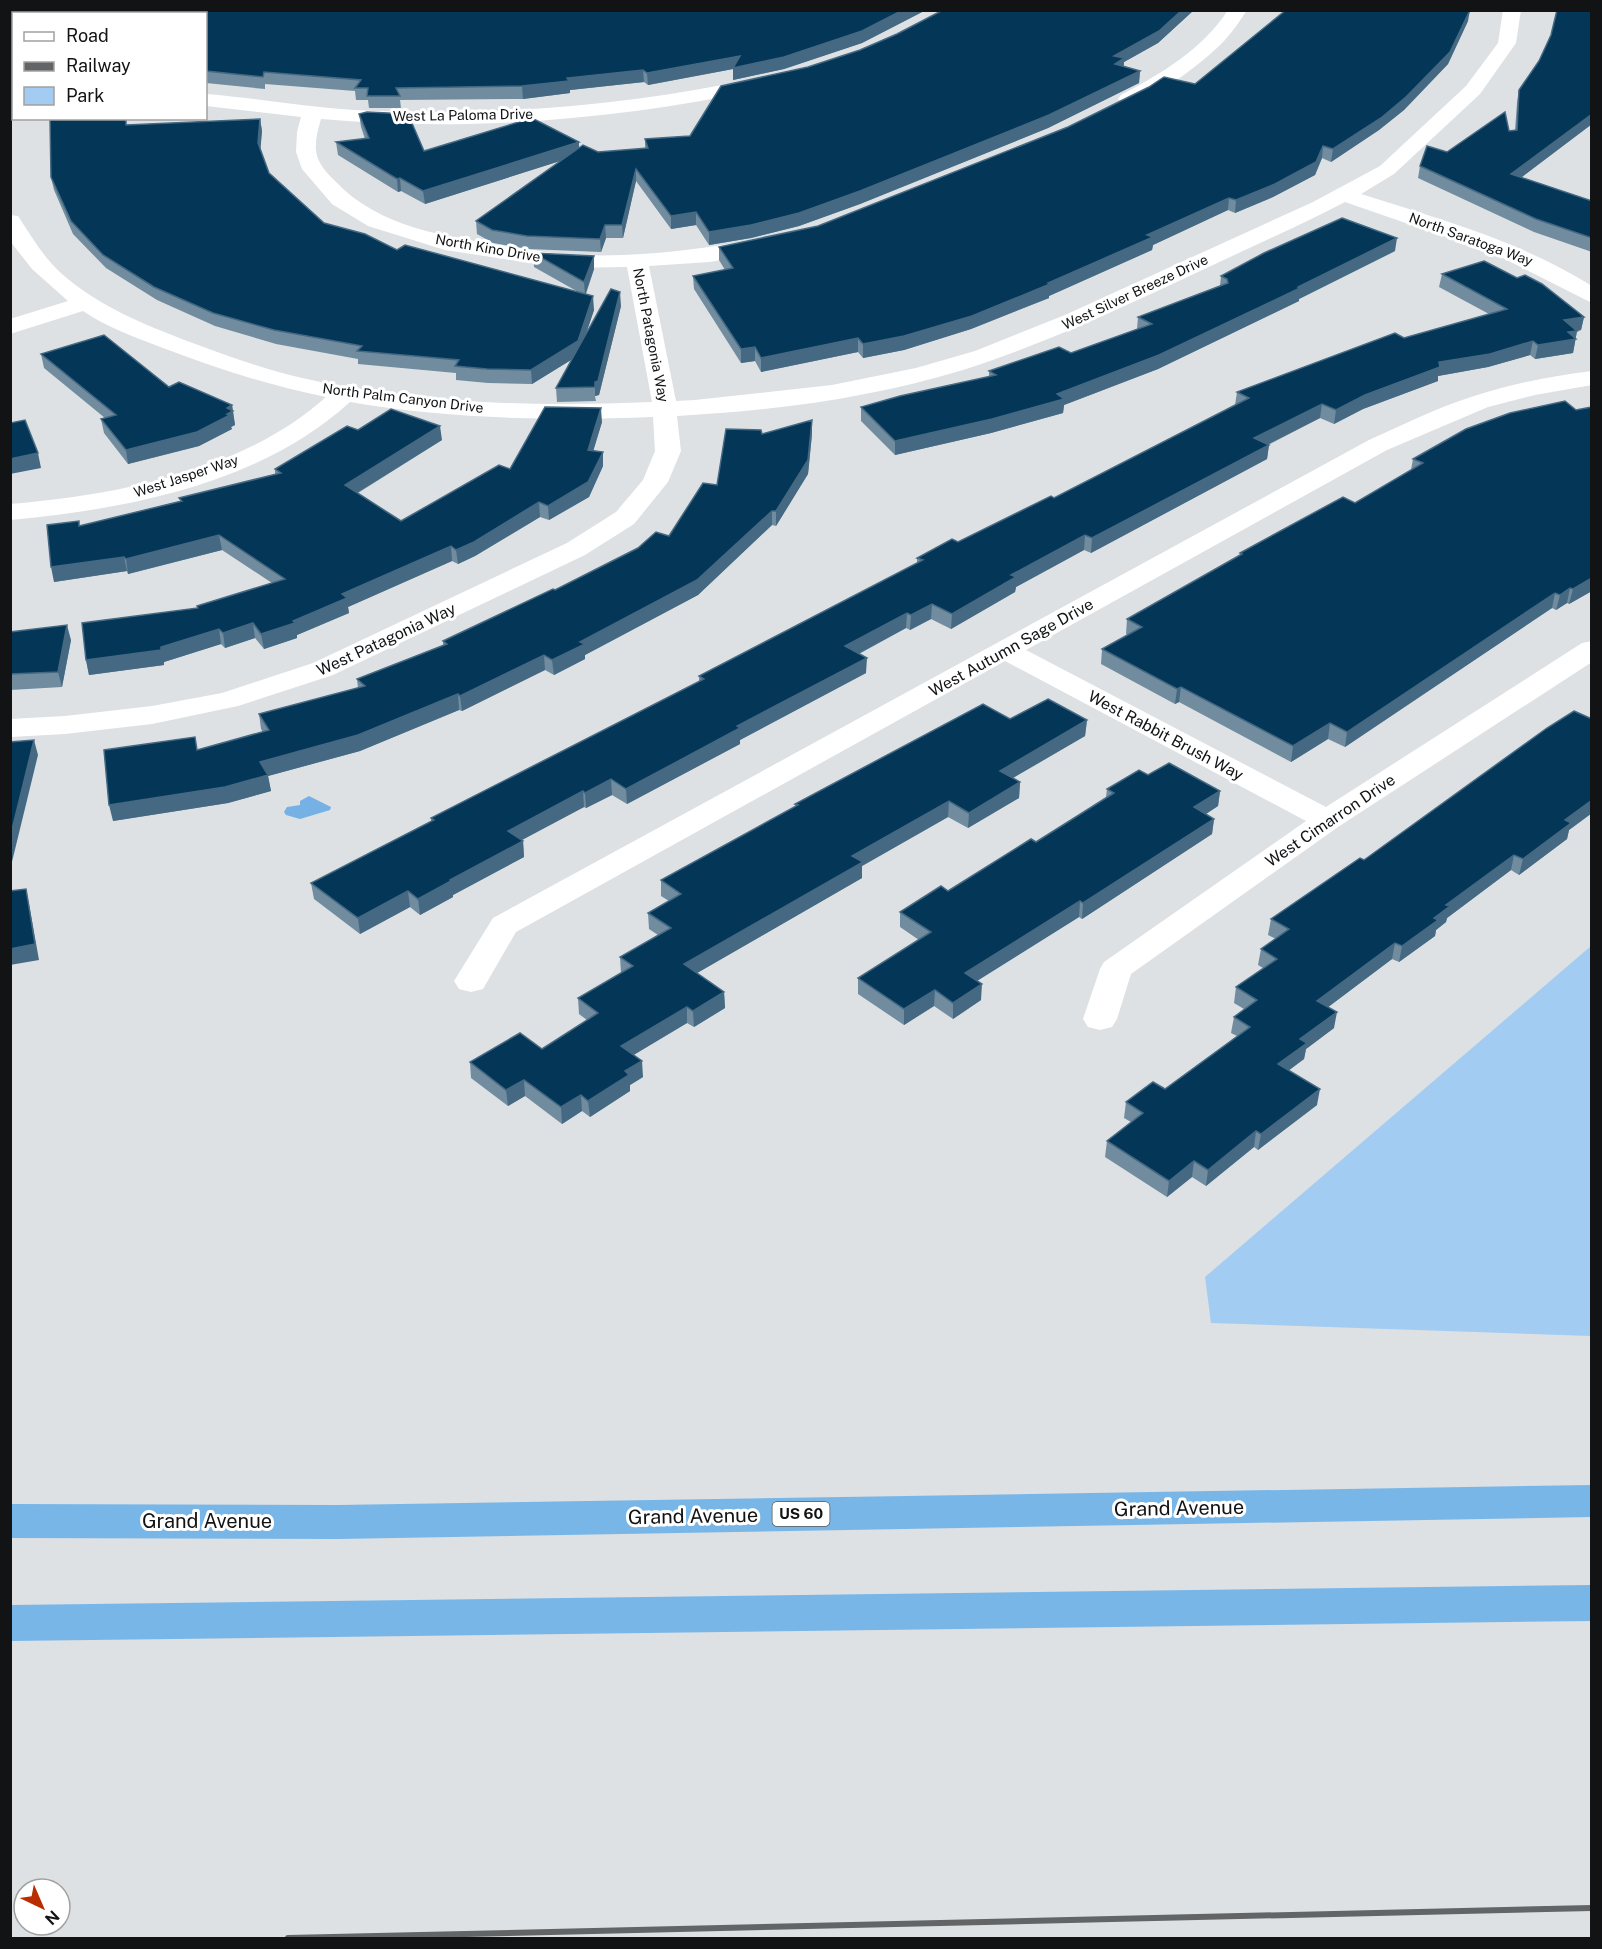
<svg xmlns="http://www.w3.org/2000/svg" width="1602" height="1949" viewBox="0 0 1602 1949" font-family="'Public Sans',sans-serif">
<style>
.green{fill:#a2ccf1}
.water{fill:#75b1e4}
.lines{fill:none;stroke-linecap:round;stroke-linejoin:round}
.minor{fill:#fff;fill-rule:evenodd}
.trunk{fill:#78b6e8;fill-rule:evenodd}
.rail{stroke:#626466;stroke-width:6}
.wall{fill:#708c9e}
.shaded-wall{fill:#456982}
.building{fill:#043658;stroke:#456982;stroke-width:1.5}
.labels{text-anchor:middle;stroke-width:6;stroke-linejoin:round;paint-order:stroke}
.far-street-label{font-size:14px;fill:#121314;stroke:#fff}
.shield{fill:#fff;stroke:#595a5a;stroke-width:1.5}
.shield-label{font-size:15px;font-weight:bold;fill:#121314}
.street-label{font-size:16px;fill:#121314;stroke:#fff}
.near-street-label{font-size:20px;fill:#121314;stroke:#fff}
</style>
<rect width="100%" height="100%" fill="#dde1e4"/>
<path class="green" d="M1591,946V1336L1211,1323L1205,1277Z"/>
<path class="water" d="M309,796L331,807L330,810L300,819L286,815L284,812L287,807L300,805V801Z"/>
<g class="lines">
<path class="minor" d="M19,10H38L36,14H17Z
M1228,10H1247C1240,21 1233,31 1224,41C1207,59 1146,109 1121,103L1118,99L1121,95C1161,74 1203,49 1228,10Z
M1503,10H1521L1516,43L1480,94L1394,174L1361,194C1440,219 1520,241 1592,286V303L1495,254L1345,202C1291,230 1235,254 1181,280C1110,313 1038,346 963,370C871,398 773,411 677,416L681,451L668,482L634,524L585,555L333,675L238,706L152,724L65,734L10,737V719L65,716L152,706L222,693L313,663L567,543L616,512L643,480L655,451L653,417C552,421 449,419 350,402C260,484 128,509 10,520V504C117,495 244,471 326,397C270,386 216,368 163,348C135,337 108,328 83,311L10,334V319L68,301L32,269L10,241V215L18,216C32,237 43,257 62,274C100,307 143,324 190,342C225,355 261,368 298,377C413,404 534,407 652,402L627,267L564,268L445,250L368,226L332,204L302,169L296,152L297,132L301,117L206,106V94C256,98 305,107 354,110C492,117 628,106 762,77L769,79L772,83L769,87L762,89C617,120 468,132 321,119C318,129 315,140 316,151C318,164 326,172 335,181C378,227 446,237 505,246C525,248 545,253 564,254C629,259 699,250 763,238L771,240L774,245L771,250L763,252L710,262L649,266L676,401L695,400L832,385L916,368L975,351L1065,315L1313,202L1380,166L1466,86L1498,43Z
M14,31V52L10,53V32Z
M10,87H14V99H10Z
M1592,371V385L1535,395L1488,407L1387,450L1026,650L1326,807L1582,643L1592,641V662L1338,827L1131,974L1117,1019L1112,1027L1100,1030L1088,1027L1083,1019L1100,969L1104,962L1306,821L1005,661L516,932L483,989L471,992L459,989L454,981L493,918L1369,440C1403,425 1436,408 1471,397C1510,384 1551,376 1592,371Z"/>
<path class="trunk" d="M1592,1485V1517L338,1539L10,1538V1504L338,1505Z
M1592,1585V1621L10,1641V1605Z"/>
<path class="rail" d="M288,1938L1592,1908"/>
</g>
<path class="wall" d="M55,10H926L862,43L784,69L733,80V69L648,85L644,82L570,90V93L523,99L400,100L401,108H369L368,100H356L355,91L265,84V89L206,83V14Z
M943,10H1194L1158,43L1124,62V66L1140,71L1139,83L1048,128L860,204L799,226L751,238L709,245L696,225L671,229L636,181L623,238H606L601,252L528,249L493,243L477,234L476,221L560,161L425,204L401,191L398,192L338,155L336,142L365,139L361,127L359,114L424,151L579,147L598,152L645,149V139L690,136L808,67L860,50L897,34Z
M1592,10V124L1521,177L1592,201V252L1534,232L1418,178L1420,166L1447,152L1509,131L1515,130L1517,103L1519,90L1539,61L1551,35Z
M1468,21L1448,64L1404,110L1379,130L1331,162L1322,158L1315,175L1273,197L1235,213L1228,210L1153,245L1152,250L1049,296V298L971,329L904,350L863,358L858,352L761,372L755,361L741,363L694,289L693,276L725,270L719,260V247L818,226L1195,84Z
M260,119L262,131L260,149L269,173L324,223L397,250L580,293L534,267L533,253L594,269L586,294L594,310L586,333L621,306L599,395L595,396L596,401L557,402L556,388L571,360L532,384L488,383L456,380V373L358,364V359L276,344L215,326L157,300L106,268L73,234L54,190L51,177L127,125Z
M1395,251L1299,299V301L1158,369L1064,405L1063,413L991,433L895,455L861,421V407L989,377V371L1071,353L1137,329L1138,317L1220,286L1221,276Z
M1442,274L1584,317L1581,330L1577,331L1573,353L1535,359L1530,355L1488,367L1438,376V381L1363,409L1334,424L1320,418L1268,445H1269L1267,459L1091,553L1084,550L1016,587L1015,592L951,629L931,619L910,630L906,628L859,654L866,673L740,740V744L627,804L612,795L586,808L584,807L521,840L523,841L524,857L453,895V897L420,915L410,907L360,934L314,899L311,883L431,821V818L699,682V676L917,563V558L958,542L1054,498L1235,405L1237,392L1404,338L1489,314L1439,287Z
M41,354L169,387L232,405L235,425L231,427L232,429L199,446L128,464L104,433L101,419L105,418L44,368Z
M1592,407V591L1569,604L1567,603L1556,610L1552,608L1345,747L1328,739L1291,762L1179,702L1175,704L1101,664L1102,649L1128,635L1126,634L1127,619L1240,556V553L1355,503L1411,470L1413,459L1576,410Z
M812,420V434L808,474L776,526L772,525L698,595L585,655V659L554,675L545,670L462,711L459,710L360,751L268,776L271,791L228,803L113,821L263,732L261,729L259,714L358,688L357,679L443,645V641L555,590L669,536L717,485L762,434Z
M602,422L593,451L603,452V466L589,497L549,520L540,517L475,556L458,564L452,561L348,607L349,613L297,635V638L264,649L255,638L225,648L221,644L164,662V665L89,675L86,660L197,608V606L272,583L222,550L128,574L127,571L54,582L80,526L180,501L179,498L275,474V469L358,430L442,440L358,493L401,521L510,469Z
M10,632L71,640L62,687L10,690Z
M1010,719L1087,720L1085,736L1013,778L1020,782L1019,798L968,828L948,817L862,866V878L697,973L724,992L725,1008L694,1027L687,1023L633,1055L643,1077L630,1085V1091L590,1117L582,1111L562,1124L525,1096L508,1106L471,1078L470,1062L542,1049L587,1020L579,1014L578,998L621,973L620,957L658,935L649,929L648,913L669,901L661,896V880L795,807V804Z
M1592,719V813L1569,830L1567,839L1519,875L1511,870L1447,918L1446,922L1436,930L1435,936L1399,962L1392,959L1328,1007L1334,1028L1306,1049L1304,1059L1289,1070L1317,1105L1258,1150L1254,1147L1206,1186L1192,1177L1167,1197L1105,1157L1107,1141L1131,1122L1124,1118L1126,1102L1165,1089L1237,1036L1231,1033L1234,1017L1244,1009L1234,1003L1236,987L1263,968L1258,965L1261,949L1276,939L1268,935L1271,919L1364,860Z
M1148,775L1220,791L1218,806L1206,814L1214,819L1212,834L1082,919L1079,917L977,981L981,1000L953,1019L934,1006L904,1025L858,994V978L919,940L900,927V912L948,891L1036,842L1106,797L1107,789Z"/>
<path class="shaded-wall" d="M903,10H926L862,43L784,69L733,80V69L648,85L647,73Z
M1182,10H1194L1158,43L1124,62L1123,70L1114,76V56Z
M1470,10L1468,21L1448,64L1404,110L1379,130L1331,162L1333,149Z
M643,70L644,82L570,90V93L523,99L522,86L567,78Z
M1140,71L1139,83L1048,128L860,204L799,226L751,238L709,245V232Z
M1592,114V124L1509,187L1511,174Z
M260,119L262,131L260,155L258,143Z
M579,142V155L425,204L423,191Z
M1323,146L1322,158L1315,175L1273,197L1235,213L1236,200Z
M636,169V181L623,238L622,225Z
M400,178L401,191L398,192L397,179Z
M1229,198L1228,210L1153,245L1152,250L1049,296V298L971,329L904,350L863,358V344L1048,283L1147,235Z
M696,212V225L671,229V216Z
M605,225L606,238L601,252L600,239Z
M1397,238L1395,251L1299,299V301L1158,369L1064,405L1063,413L991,433L895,455V441L1057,394L1298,287Z
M594,256V269L585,295L584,282Z
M620,292L621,306L599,395L595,396V382Z
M593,296L594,310L579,355L532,384L531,370Z
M1584,317L1581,330L1577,331L1573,353L1535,359L1538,345L1564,320Z
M858,338V352L761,372V358Z
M1533,341L1530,355L1488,367L1438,376V381L1363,409L1334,424L1336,410L1365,395L1439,362Z
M755,347V361L741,363V349Z
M1322,404L1320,418L1253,452L1254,438Z
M232,405L235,425L231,427L232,429L199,446L128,464L126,450Z
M601,408L602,422L589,465L588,450Z
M812,420V434L808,474L776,526V511Z
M440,426L442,440L347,499L345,485Z
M1269,445L1267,459L1091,553L1092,538Z
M603,452V466L589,497L549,520L548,506Z
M38,453L41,468L10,474V459Z
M539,502L540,517L475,556L458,564L456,550Z
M772,511V525L698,595L585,655V659L554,675L552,660Z
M219,535L222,550L128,574L126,559Z
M1085,535L1084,550L1016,587L1015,592L951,629L952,614L1011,575Z
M451,546L452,561L348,607L349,613L297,635V638L264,649L261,634L293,621L342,594Z
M124,557L127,571L54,582L51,567Z
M1592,578V591L1569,604L1573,589Z
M1570,588L1567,603L1556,610L1560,595Z
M1555,593L1552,608L1345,747L1347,732Z
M932,604L931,619L910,630L911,615Z
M907,613L906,628L845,661V646Z
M253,623L255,638L225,648L223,633Z
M67,625L71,640L62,687L58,672Z
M219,629L221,644L164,662V665L89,675L86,660Z
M544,655L545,670L462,711L460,696Z
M867,658L866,673L740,740V744L627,804L626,789L737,726Z
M1181,687L1179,702L1175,704L1177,689Z
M458,694L459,710L360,751L268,776L271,791L228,803L113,821L109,805L260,762Z
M1087,720L1085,736L999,786L1000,771Z
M1330,723L1328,739L1291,762L1293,746Z
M34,740L38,755L10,870V838Z
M611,779L612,795L586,808L585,793Z
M1020,782L1019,798L968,828L969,813Z
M583,791L584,807L509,847L508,831Z
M1220,791L1218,806L1192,823L1194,807Z
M1592,800V813L1569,830L1567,839L1519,875L1523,859L1565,820Z
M949,801L948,817L862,866V878L685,980L684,964L852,856Z
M1214,819L1212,834L1082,919L1083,903Z
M523,841L524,857L453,895V897L420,915L418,899L450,880Z
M1514,855L1511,870L1447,918L1446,922L1436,930L1435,936L1399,962L1402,946L1434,918L1446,905Z
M26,889L29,904L39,960L10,965V949Z
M408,891L410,907L360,934L358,918Z
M1080,901L1079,917L964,989L965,973Z
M1395,943L1392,959L1315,1017L1317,1001Z
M982,984L981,1000L953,1019V1003Z
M935,990L934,1006L904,1025V1009Z
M724,992L725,1008L694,1027L693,1011Z
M687,1007V1023L622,1062L621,1046Z
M1337,1012L1334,1028L1306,1049L1304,1059L1276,1080L1278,1064L1300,1039Z
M642,1061L643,1077L630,1085V1091L590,1117L588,1101L625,1071Z
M524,1080L525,1096L508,1106L506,1090Z
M1320,1089L1317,1105L1258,1150L1261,1134Z
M581,1095L582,1111L562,1124L561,1107Z
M1256,1131L1254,1147L1206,1186L1208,1170Z
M1194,1161L1192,1177L1167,1197L1169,1181Z"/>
<path class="building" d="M55,10L481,11L903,10L862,31L784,57L733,68L740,56L647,73L643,70L567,78L569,81L522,86L396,88L400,96H367L368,88H355L361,80L264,72L263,77L206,71V14L52,13Z
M943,10H1182L1159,31L1114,56L1124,58L1115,64L1140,71L1049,115L860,191L799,213L751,225L709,232L696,212L671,216L636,169L622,225H605L600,239L527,236L492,230L476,221L583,145L598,152L648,148L645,139L690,136L721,86L808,67L860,50L897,34Z
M1286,10H1470L1450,52L1406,97L1381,118L1333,149L1323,146L1316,162L1275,184L1236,200L1229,198L1147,235L1153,237L1048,283L1050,284L972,316L904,336L863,344L858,338L761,358L755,347L741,349L693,276L733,268L719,247L818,226L1068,127L1149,87L1164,77L1195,84Z
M1557,10H1592V114L1511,174L1592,201V238L1536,219L1420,166L1427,146L1447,152L1505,112L1509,131L1517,130L1519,90L1539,61L1551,35Z
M367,112L408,114L424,151L532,118L579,142L423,191L400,178L397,179L336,142L369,138L359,114Z
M50,118H126V125L260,119L258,143L269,173L324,223L365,234L397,250L405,245L593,296L578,341L531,370L487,369L455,366L459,360L357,351L362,346L274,330L213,313L154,287L103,255L71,221L51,177Z
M1342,218L1397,238L1298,287L1300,288L1159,355L1057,394L1064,399L992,419L895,441L861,407L900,396L996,375L989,371L1059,347L1071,353L1152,324L1138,317L1228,283L1227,279L1221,276L1264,253Z
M533,253L594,256L584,282Z
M1484,261L1517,278L1525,275L1542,284L1584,317L1564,320L1577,331L1568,332L1576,339L1538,345L1533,341L1490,354L1439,362L1440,367L1365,395L1336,410L1322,404L1254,438L1269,445L1092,538L1085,535L1011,575L1016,577L952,614L932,604L911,615L907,613L845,646L867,658L737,726L740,728L626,789L611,779L585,793L583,791L508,831L523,841L450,880L451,881L418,899L408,891L358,918L311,883L434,820L431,818L704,679L699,676L923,560L917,558L952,539L958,542L1051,496L1054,498L1249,398L1237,392L1395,333L1404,338L1507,309L1442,274Z
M611,289L620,292L598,381L595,382V387L556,388Z
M104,335L169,387L179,382L232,405L227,408L233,411L227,414L230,415L197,432L126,450L101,419L116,415L41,354Z
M1565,401L1576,410L1592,407V578L1573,589L1570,588L1560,595L1555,593L1347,732L1330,723L1293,746L1181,687L1177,689L1102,649L1142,627L1127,619L1242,554L1240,553L1343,497L1355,503L1423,463L1413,459L1466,429L1510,413Z
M545,407L601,408L588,450L603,452L588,482L548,506L539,502L474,542L456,550L451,546L342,594L347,598L293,621L295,623L261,634L253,623L223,633L219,629L161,647V650L86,660L82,623L198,608L197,606L285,579L219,535L126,559L124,557L51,567L47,525L79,521V526L182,501L179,498L281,473L275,469L347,426L358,430L391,409L440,426L345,485L401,521L499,465L510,469Z
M25,420L38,453L10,459V423Z
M812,420L808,460L776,511H772L697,580L580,642L585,644L552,660L544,655L460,696L458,694L358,735L260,762L268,775L225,787L109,805L104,750L195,737L197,750L269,730L259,714L365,686L357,679L447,644L443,641L553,589L555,590L638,548L656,532L669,536L703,483L717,485L726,429L761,430L762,434Z
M67,625L58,672L10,674V632Z
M1048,699L1087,720L1000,771L1020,782L969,813L949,801L852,856L863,862L684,964L724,992L693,1011L687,1007L621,1046L642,1061L625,1071L629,1075L588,1101L581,1095L561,1107L524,1080L506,1090L470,1062L520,1033L542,1049L598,1013L578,998L633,966L620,957L671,928L648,913L681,894L661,880L798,805L795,804L983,704L1010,719Z
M1574,711L1592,719V800L1565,820L1571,823L1523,859L1514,855L1446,905L1450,906L1434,918L1438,920L1402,946L1395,943L1317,1001L1337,1012L1300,1039L1307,1043L1278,1064L1320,1089L1261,1134L1256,1131L1208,1170L1194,1161L1169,1181L1107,1141L1143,1113L1126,1102L1153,1082L1165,1089L1250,1027L1234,1017L1257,1000L1236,987L1277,959L1261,949L1289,929L1271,919L1360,858L1364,860L1547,728Z
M34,740L10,838V742Z
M1169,763L1220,791L1194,807L1214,819L1083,903L1080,901L965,973L982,984L953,1003L935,990L904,1009L858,978L931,932L900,912L941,886L948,891L1031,839L1036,842L1114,793L1107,789L1139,770L1148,775Z
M26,889L35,944L10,949V891Z"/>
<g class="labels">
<g class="far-street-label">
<text transform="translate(463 115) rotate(-1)" y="5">West La Paloma Drive</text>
<text transform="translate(1471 239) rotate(20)" y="5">North Saratoga Way</text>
<text transform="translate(488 248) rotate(10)" y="5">North Kino Drive</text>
<text transform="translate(1135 292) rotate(-25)" y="5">West Silver Breeze Drive</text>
<text transform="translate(651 335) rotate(79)" y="5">North Patagonia Way</text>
<text transform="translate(403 398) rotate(7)" y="5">North Palm Canyon Drive</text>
<text transform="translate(186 476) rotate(-18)" y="5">West Jasper Way</text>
</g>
<rect class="shield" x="772.5" y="1502" width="57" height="24" rx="4.5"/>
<g class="shield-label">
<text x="801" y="1519">US 60</text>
</g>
<g class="street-label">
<text transform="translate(386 639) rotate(-25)" y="6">West Patagonia Way</text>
<text transform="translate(1011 647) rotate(-29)" y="6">West Autumn Sage Drive</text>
<text transform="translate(1166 735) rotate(28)" y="6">West Rabbit Brush Way</text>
<text transform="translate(1330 820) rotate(-34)" y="6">West Cimarron Drive</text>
</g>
<g class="near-street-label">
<text transform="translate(1179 1508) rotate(-1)" y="7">Grand Avenue</text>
<text transform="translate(693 1516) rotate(-1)" y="7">Grand Avenue</text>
<text x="207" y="1528">Grand Avenue</text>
</g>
</g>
<rect width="1602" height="1949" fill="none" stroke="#121314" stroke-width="24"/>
<rect x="12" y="12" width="195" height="108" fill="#ffffff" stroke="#a0a1a1" stroke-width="1.5"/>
<rect x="24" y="32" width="30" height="9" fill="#ffffff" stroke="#a0a1a1" stroke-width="1.5"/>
<text x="66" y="42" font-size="18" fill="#121314">Road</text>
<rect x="24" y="62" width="30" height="9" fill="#626466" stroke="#a0a1a1" stroke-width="1.5"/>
<text x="66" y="72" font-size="18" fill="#121314">Railway</text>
<rect x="24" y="87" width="30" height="18" fill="#a2ccf1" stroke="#a0a1a1" stroke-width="1.5"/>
<text x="66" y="102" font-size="18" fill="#121314">Park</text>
<g transform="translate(42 1907) rotate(136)"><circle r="28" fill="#ffffff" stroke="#a0a1a1" stroke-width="1.5"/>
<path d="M0-4.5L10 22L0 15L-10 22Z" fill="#b82e00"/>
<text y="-9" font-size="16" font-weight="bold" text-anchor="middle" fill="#121314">N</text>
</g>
</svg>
